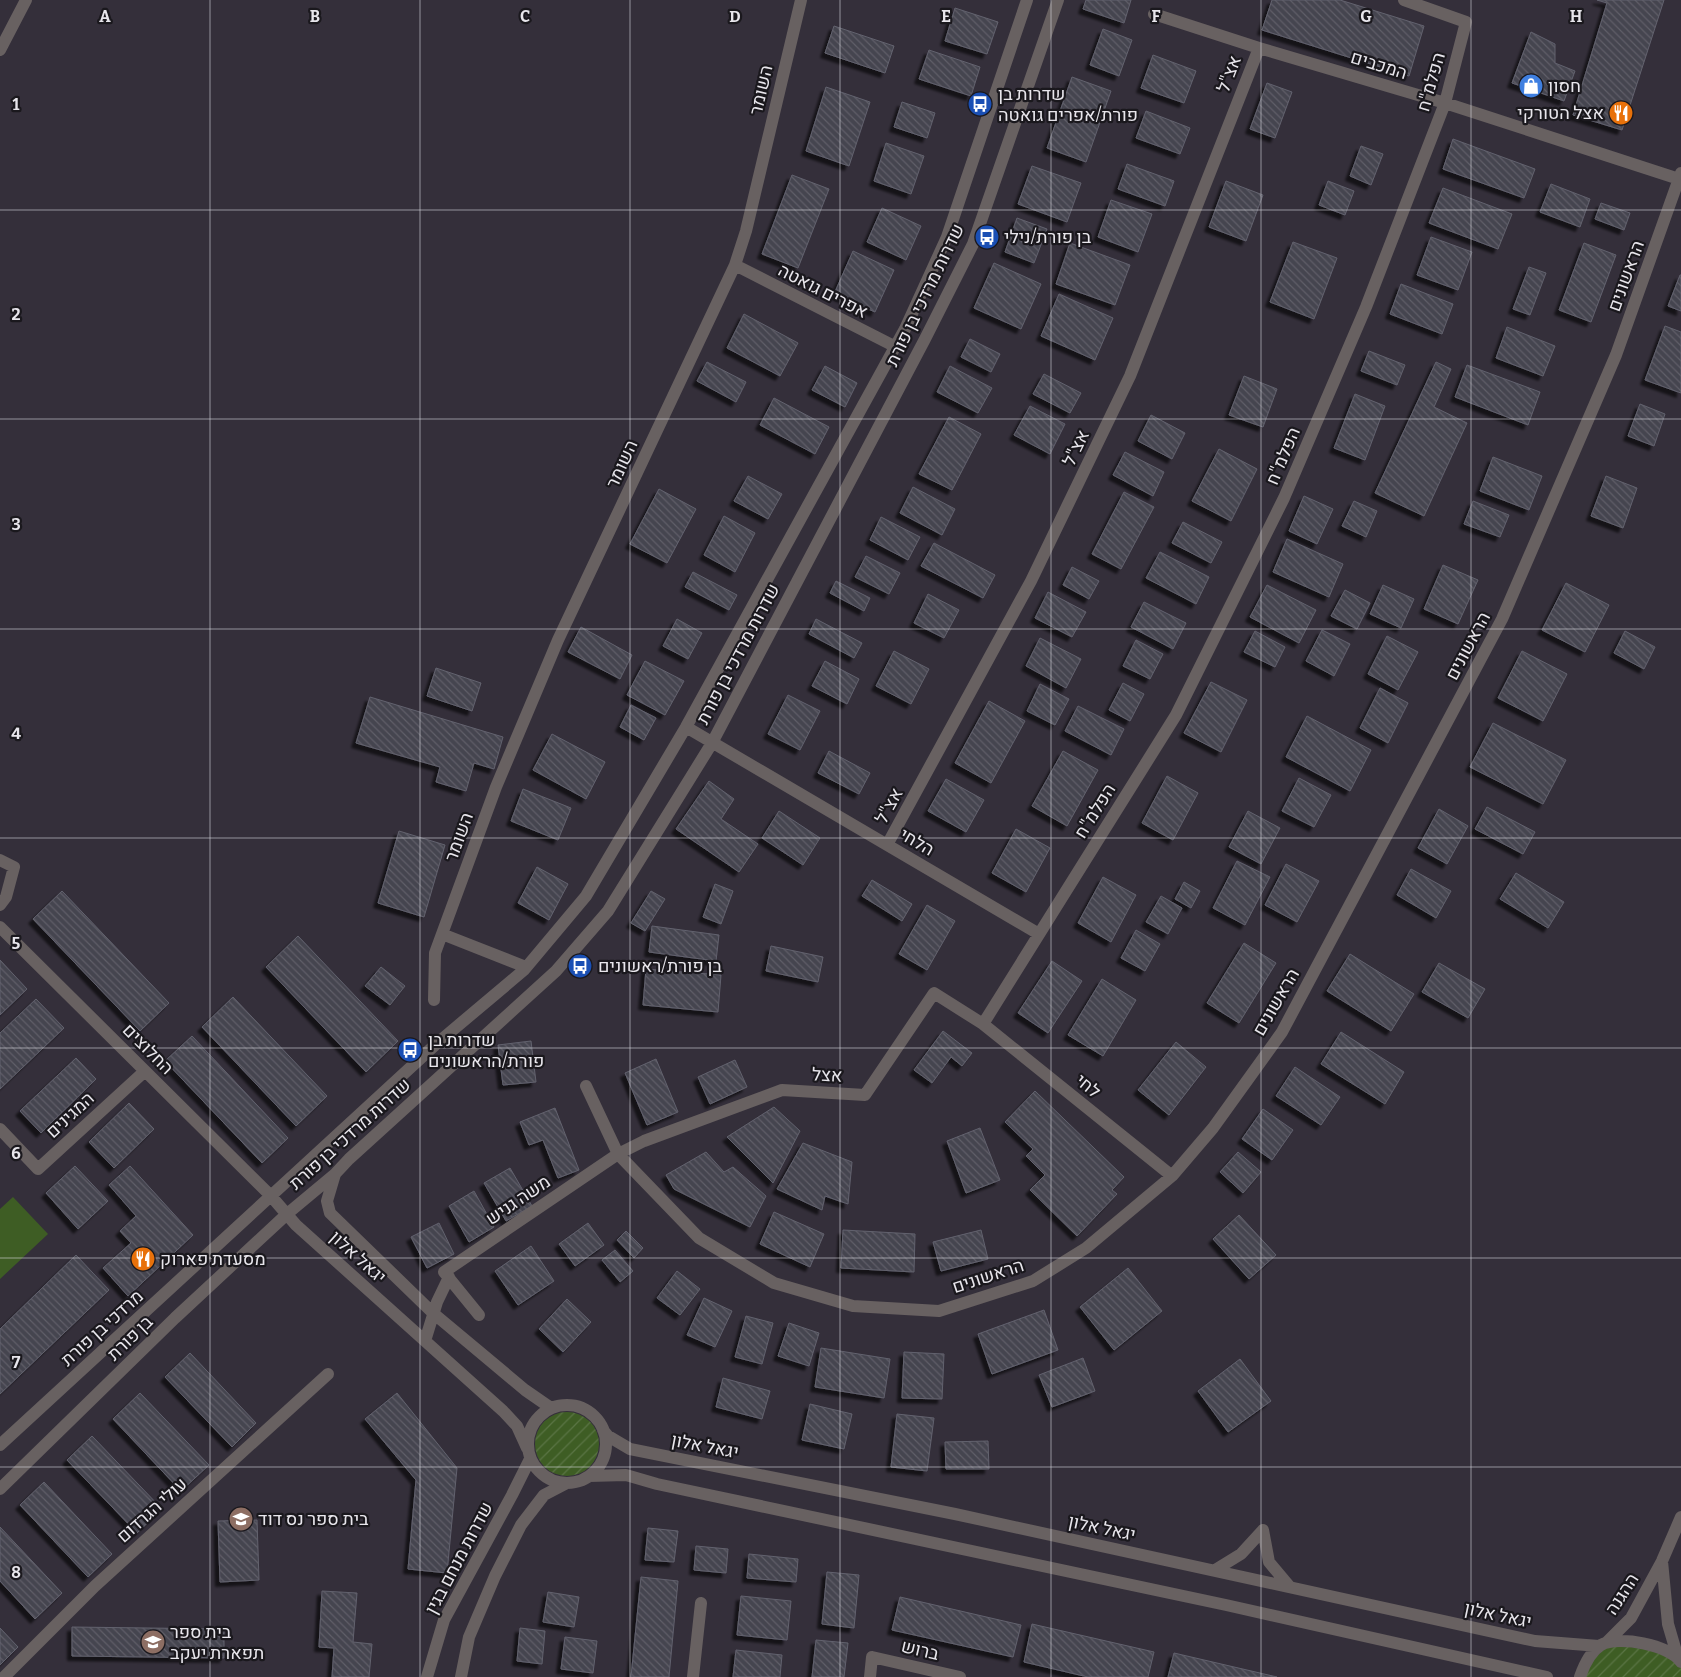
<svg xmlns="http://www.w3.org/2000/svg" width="1681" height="1677" viewBox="0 0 1681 1677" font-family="Bitter,Heebo,serif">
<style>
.grass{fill:#3e5d24}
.garden{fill:url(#garden-furrows)}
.building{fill:url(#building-back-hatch);stroke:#62626e;filter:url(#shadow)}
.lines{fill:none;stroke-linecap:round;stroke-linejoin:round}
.minor{stroke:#686161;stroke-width:12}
.grid{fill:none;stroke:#e8e6ec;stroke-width:1;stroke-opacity:0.55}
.labels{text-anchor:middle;stroke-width:4.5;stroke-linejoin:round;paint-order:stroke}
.street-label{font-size:18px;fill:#e8e6ec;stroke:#1a181d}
.poi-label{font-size:18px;fill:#e8e6ec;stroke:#1a181d;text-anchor:start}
.grid-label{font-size:16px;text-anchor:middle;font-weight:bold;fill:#e8e6ec;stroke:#1a181d;stroke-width:4.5;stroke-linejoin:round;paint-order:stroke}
</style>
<defs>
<pattern id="garden-furrows" width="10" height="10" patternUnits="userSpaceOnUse" patternTransform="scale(1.25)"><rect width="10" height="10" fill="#3e5d24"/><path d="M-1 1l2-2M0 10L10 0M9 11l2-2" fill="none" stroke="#5a7444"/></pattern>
<pattern id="building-back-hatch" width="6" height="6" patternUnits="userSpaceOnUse" patternTransform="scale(1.25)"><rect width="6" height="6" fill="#45444f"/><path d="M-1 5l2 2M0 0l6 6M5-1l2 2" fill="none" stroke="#605f68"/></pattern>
<filter id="shadow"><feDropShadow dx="-4.5" dy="4.5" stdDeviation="1" flood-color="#0009"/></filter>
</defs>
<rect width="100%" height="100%" fill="#342f3a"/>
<path class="grass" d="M13,1197L48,1234L0,1279V1209Z"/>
<path class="garden" d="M535 1444a32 32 0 1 1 64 0a32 32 0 1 1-64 0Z
M1609,1644L1659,1651L1681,1665V1677H1583L1586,1667Z"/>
<path class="building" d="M1086,0H1131L1124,23L1083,9Z
M1272,0H1340L1424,26L1409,76L1262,30Z
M1597,0H1664L1622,130L1573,115L1607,3Z
M955,8L998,22L987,54L945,41Z
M834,26L894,46L885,73L825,53Z
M1103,29L1132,40L1119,76L1090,65Z
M1531,32L1555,44V63L1575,71L1564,101L1512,83Z
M929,50L980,67L971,96L919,79Z
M1153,55L1196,71L1184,103L1141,88Z
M1072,77L1111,91L1086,162L1047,148Z
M1267,83L1292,92L1275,138L1250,129Z
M826,87L870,102L849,166L806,151Z
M902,102L935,113L927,138L894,127Z
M1146,111L1190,128L1180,154L1136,138Z
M1453,139L1535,169L1524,198L1443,169Z
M886,143L924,156L911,194L874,181Z
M1361,146L1383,154L1371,185L1350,176Z
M1127,164L1174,181L1165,206L1118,189Z
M1032,166L1081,183L1067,222L1018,204Z
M792,175L829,189L798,268L762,254Z
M1226,181L1263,195L1246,241L1209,227Z
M1328,181L1354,191L1345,215L1319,205Z
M1551,184L1590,199L1580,227L1540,212Z
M1443,188L1512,214L1498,249L1429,223Z
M1111,200L1152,214L1138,252L1098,237Z
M1601,203L1630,213L1624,230L1595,219Z
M882,208L921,226L906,260L867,242Z
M1017,218L1047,229L1034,263L1005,252Z
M1431,237L1472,252L1458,290L1417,275Z
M1293,242L1337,258L1314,319L1270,302Z
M1070,243L1130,265L1115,305L1056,284Z
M1584,243L1616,255L1591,322L1559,310Z
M853,251L894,270L875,312L834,294Z
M994,263L1041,284L1021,329L974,308Z
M1529,267L1546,273L1530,315L1513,309Z
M1680,275H1681V311L1668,306Z
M1401,284L1453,304L1442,334L1390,314Z
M1059,294L1113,318L1095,360L1041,336Z
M744,314L798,343L780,376L727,348Z
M1665,326L1681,332V393L1645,380Z
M1507,327L1555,346L1543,376L1496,358Z
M970,339L1000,354L991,372L961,357Z
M1369,351L1405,365L1397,385L1361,371Z
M707,362L746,382L736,402L697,381Z
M1436,362L1451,369L1434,407L1467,423L1424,516L1375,493Z
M1467,365L1540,392L1528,425L1455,397Z
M825,366L857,383L845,407L812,390Z
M950,366L992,388L978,413L937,392Z
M1044,374L1081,393L1070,413L1033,394Z
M1244,376L1277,389L1263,427L1229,415Z
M1355,394L1385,406L1365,460L1334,448Z
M774,398L829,427L815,454L760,425Z
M1640,404L1665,414L1654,446L1628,436Z
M1030,406L1065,424L1050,454L1014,435Z
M1151,415L1185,433L1172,459L1138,441Z
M949,417L981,434L952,490L919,474Z
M1219,449L1257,469L1231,521L1192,501Z
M1125,452L1164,472L1153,496L1113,475Z
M1493,457L1542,476L1529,510L1480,491Z
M748,476L782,494L768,519L734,501Z
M1606,476L1637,488L1623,528L1591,516Z
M913,487L955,509L942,535L900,513Z
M659,489L696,509L667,563L630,544Z
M1124,492L1154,507L1121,569L1092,554Z
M1304,496L1333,509L1317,544L1289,531Z
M1354,501L1377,511L1366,537L1342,526Z
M1473,501L1509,515L1500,537L1464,524Z
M724,516L755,533L735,572L704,555Z
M881,517L920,537L908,560L870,540Z
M1183,522L1222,542L1211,563L1172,543Z
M1287,539L1343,564L1329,597L1273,572Z
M934,543L995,575L983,598L921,566Z
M1160,552L1209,577L1196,604L1146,578Z
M866,556L900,573L889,594L855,577Z
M1443,565L1478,580L1458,624L1424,609Z
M1072,567L1099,581L1089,599L1063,585Z
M693,572L737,595L729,610L685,587Z
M836,581L870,598L864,611L830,593Z
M1566,583L1609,605L1585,652L1542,630Z
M1267,585L1316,610L1299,643L1250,617Z
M1383,585L1414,599L1401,628L1370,614Z
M1345,590L1370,603L1357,629L1331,616Z
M1048,592L1086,612L1072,637L1035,618Z
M928,594L959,610L944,638L914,623Z
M1144,602L1186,623L1173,649L1131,627Z
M677,619L702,633L688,659L663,646Z
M816,619L862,643L854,658L809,634Z
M581,627L632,655L620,679L568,652Z
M1322,630L1350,644L1334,676L1306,661Z
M1255,631L1285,647L1275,667L1244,652Z
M1625,631L1655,647L1644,669L1614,653Z
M1387,636L1418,652L1398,690L1368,674Z
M1040,638L1081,659L1066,688L1026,666Z
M1136,640L1163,654L1150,679L1123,666Z
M894,651L929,669L911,704L876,686Z
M1522,651L1567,674L1543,721L1498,698Z
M645,661L684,681L665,715L627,695Z
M825,661L859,679L847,704L812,686Z
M436,668L481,683L472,711L427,696Z
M1211,682L1247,700L1221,752L1184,733Z
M1123,683L1144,694L1130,721L1109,710Z
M1040,684L1069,699L1055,725L1027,711Z
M1380,688L1408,703L1388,743L1360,728Z
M788,695L820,711L800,750L768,734Z
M370,697L503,737L494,769L474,763L466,791L436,782L440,767L356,743Z
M989,701L1025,721L991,783L955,763Z
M631,705L656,718L644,740L620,727Z
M1078,706L1124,729L1111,755L1065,731Z
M1307,716L1371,750L1350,791L1286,757Z
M1493,723L1566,760L1543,804L1470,767Z
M552,734L605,762L586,799L533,770Z
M829,751L870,773L859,794L818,773Z
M1063,751L1098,770L1067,826L1032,806Z
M1167,776L1198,793L1173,840L1142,823Z
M1299,778L1331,795L1314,827L1282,811Z
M946,779L984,800L966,832L928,811Z
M709,781L734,799L721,819L758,844L739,872L676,829Z
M523,789L571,808L558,840L511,821Z
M1487,807L1535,832L1523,854L1475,829Z
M1439,809L1468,826L1447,864L1418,848Z
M779,811L820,838L803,865L762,838Z
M1248,811L1280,828L1261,864L1229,847Z
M1016,829L1050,848L1026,892L992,873Z
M399,831L445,845L424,917L378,903Z
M1237,861L1270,877L1245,925L1213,908Z
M1286,864L1319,881L1297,922L1265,905Z
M537,867L568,884L549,920L518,903Z
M1411,869L1451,891L1436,918L1397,895Z
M1516,873L1564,902L1548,928L1500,899Z
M1103,877L1136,895L1111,942L1078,923Z
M872,880L912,904L902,921L862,896Z
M1184,882L1200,891L1191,908L1175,899Z
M715,884L733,891L721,924L703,917Z
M62,891L169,1003L140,1031L33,919Z
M651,891L665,899L645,931L631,923Z
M1161,896L1182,908L1168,934L1146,922Z
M927,905L955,921L927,970L899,954Z
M652,926L719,935L716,961L649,952Z
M1136,930L1160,944L1145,971L1121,958Z
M298,936L398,1041L366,1072L266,967Z
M1244,943L1276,963L1239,1023L1207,1003Z
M771,946L823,957L818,982L766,971Z
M1350,954L1414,994L1391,1031L1327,991Z
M0,960L27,989L0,1015Z
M1052,961L1082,981L1048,1033L1018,1013Z
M1439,963L1485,989L1468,1018L1422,992Z
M381,967L405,986L390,1005L365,986Z
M646,969L721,975L718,1012L643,1005Z
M1102,979L1136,1000L1103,1056L1068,1035Z
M233,997L327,1096L296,1126L202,1027Z
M36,999L64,1028L0,1089V1033Z
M943,1031L972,1053L962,1066L951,1057L932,1083L914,1070Z
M1341,1032L1404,1072L1385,1104L1321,1064Z
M192,1036L288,1138L262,1163L165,1061Z
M531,1041L536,1082L503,1085L498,1045Z
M1176,1042L1206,1067L1169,1115L1138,1090Z
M76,1058L96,1079L41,1133L20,1111Z
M656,1059L678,1112L647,1125L625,1073Z
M735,1060L747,1087L710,1104L698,1077Z
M1295,1067L1340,1097L1321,1125L1276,1096Z
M1035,1091L1124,1177L1112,1190L1117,1194L1077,1236L1030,1190L1045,1175L1026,1156L1033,1149L1005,1122Z
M129,1103L154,1129L114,1168L89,1142Z
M774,1107L800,1131L773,1183L727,1137Z
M555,1108L579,1170L558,1178L543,1140L529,1145L520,1122Z
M1263,1109L1293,1130L1272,1160L1242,1139Z
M980,1128L1000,1180L966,1193L947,1141Z
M803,1143L852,1162L848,1204L825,1196L822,1210L777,1189Z
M706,1152L724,1172L733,1167L766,1196L750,1227L674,1189L666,1175Z
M1238,1152L1261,1172L1243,1193L1220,1172Z
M75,1166L108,1201L78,1229L46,1193Z
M130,1166L193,1235L128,1296L103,1268L131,1243L120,1231L136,1216L109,1185Z
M510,1168L532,1206L506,1221L484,1183Z
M474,1191L494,1227L469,1242L449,1206Z
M774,1212L824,1234L810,1267L760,1244Z
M1239,1215L1276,1255L1249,1279L1213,1239Z
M439,1223L454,1254L427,1268L411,1237Z
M588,1223L604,1245L575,1266L559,1244Z
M843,1230L915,1234L914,1272L841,1268Z
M981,1230L988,1259L941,1271L933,1242Z
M626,1231L643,1248L634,1258L617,1240Z
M531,1246L554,1281L518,1305L495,1271Z
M615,1250L633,1271L620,1282L602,1260Z
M76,1255L109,1290L0,1394V1329Z
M1128,1268L1162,1311L1114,1350L1080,1307Z
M677,1271L700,1289L680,1315L657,1298Z
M704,1298L732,1311L715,1347L687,1335Z
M567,1299L591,1322L563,1352L539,1329Z
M1044,1310L1058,1350L992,1374L978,1334Z
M746,1316L773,1323L762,1364L735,1357Z
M789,1323L819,1333L809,1366L778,1356Z
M821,1348L890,1359L884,1398L815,1387Z
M904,1352L944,1354L942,1399L902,1398Z
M190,1353L256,1423L232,1447L165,1377Z
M1083,1358L1095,1391L1052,1407L1039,1375Z
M1240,1359L1271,1401L1228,1432L1198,1391Z
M723,1378L770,1391L762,1419L716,1407Z
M140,1393L209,1465L181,1491L113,1419Z
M397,1393L457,1468L447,1573L408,1569L416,1480L365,1419Z
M810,1404L852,1414L844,1449L802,1440Z
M897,1414L934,1418L927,1471L891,1467Z
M92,1436L162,1509L137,1533L67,1460Z
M988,1441L989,1469H946L945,1442Z
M44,1482L112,1554L88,1577L20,1505Z
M257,1520L259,1580L220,1582L218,1521Z
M0,1527L62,1593L35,1619L0,1581Z
M648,1528L678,1531L674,1562L645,1560Z
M696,1546L728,1549L726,1573L694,1570Z
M749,1554L798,1559L796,1582L747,1578Z
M827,1572L859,1575L854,1628L822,1624Z
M641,1577L678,1581L669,1677H631Z
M322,1591L357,1593L353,1642L372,1644L369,1677H332L334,1648L319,1647Z
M548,1592L579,1597L574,1627L543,1622Z
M741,1596L791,1601L787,1640L737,1635Z
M900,1597L1021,1625L1013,1657L892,1630Z
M1032,1624L1154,1652L1148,1677H1088L1024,1662Z
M72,1627L224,1629V1658L72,1656Z
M0,1628L18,1647L0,1665Z
M520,1628L545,1631L542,1664L517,1661Z
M565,1637L597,1641L593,1673L561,1669Z
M816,1640L848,1643L844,1677H812Z
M736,1650L782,1655L780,1677H733Z
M1174,1653L1277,1677H1168Z"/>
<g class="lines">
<path class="minor" d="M1154,14L1259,48L1445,103L1679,179
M0,50L26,0
M735,265L896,347
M686,727L1039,934
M887,845L1031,581L1130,376L1259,48
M0,860L14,867L6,897L0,905
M0,927L271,1196L296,1225L503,1411L517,1426L527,1448
M442,934L526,967
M434,1000L435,953L496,787L558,640L735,265L746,231L801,0
M983,1024L1176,715L1284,498L1366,307L1445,103L1466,22L1404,0
M586,1086L618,1154L699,1238L774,1283L853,1306L939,1311L1033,1281L1086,1248L1172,1176L1213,1128L1282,1032L1502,619L1616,355L1681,173
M0,1129L38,1169L145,1071
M335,1174L327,1201L330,1213L433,1313L525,1390L551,1408
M479,1315L444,1272L618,1154L644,1141L782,1090L865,1095L934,993L983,1024L1172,1176
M425,1341L437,1302L449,1277
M528 1444a39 39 0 1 1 78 0a39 39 0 1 1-78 0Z
M603,1430L608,1436L630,1449L955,1514L1535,1641L1599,1646
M0,1445L435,1045L524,970L586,896L686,727L905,329L947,237L1027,0
M589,1476L626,1475L657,1484L1226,1605L1547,1677
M0,1489L175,1318L287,1214L335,1174L349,1159L556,971L608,911L712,743L925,339L973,244L1058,0
M1263,1530L1269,1562L1290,1587
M1662,1561L1668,1624L1678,1658
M1215,1570L1241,1554L1263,1530
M1607,1642L1631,1618L1662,1561L1681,1517
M4,1677L95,1586L328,1374
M427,1677L444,1620L512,1495L530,1459
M461,1677L469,1637L495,1576L521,1525L544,1495L567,1483
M693,1677L701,1603
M870,1677L872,1657L960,1677
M1580,1677C1584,1665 1590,1652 1601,1645C1618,1635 1670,1645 1681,1662"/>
</g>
<path class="grid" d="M210,0V1677M420,0V1677M630,0V1677M840,0V1677M1051,0V1677M1261,0V1677M1471,0V1677M0,210H1681M0,419H1681M0,629H1681M0,838H1681M0,1048H1681M0,1258H1681M0,1467H1681"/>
<defs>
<symbol id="shop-disc" viewBox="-11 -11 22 22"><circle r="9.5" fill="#3f7fe0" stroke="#1a181d"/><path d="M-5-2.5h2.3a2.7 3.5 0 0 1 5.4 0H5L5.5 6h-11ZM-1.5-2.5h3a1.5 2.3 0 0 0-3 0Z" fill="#fff"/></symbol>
<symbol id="bus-disc" viewBox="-11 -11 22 22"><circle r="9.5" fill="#1a4fb4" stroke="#1a181d"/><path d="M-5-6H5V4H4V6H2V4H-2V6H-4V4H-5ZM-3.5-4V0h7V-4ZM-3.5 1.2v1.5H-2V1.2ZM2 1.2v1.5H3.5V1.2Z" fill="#fff"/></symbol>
<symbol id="restaurant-disc" viewBox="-11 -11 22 22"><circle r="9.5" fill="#e8710a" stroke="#1a181d"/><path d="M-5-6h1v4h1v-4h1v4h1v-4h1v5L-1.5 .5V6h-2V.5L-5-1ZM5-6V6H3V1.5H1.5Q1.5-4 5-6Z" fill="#fff"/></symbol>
<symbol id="school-disc" viewBox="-11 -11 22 22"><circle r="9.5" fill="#8d6e63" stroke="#1a181d"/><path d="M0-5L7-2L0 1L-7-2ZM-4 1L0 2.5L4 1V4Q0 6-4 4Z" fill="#fff"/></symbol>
</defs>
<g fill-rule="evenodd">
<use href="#shop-disc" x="1517" y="72" width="28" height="28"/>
<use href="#bus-disc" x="966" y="90" width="28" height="28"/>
<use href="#restaurant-disc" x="1607" y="99" width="28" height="28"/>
<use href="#bus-disc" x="973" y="223" width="28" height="28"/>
<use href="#bus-disc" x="566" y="952" width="28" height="28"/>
<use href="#bus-disc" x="396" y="1036" width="28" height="28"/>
<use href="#restaurant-disc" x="129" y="1245" width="28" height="28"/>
<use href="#school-disc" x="227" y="1505" width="28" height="28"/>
<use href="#school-disc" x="139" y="1628" width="28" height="28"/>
</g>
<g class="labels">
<g class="street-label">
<text transform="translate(1379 65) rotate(17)" y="6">המכבים</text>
<text transform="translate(1229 74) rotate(-69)" y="6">אצ"ל</text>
<text transform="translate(1431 82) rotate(-74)" y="6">הפלמ"ח</text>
<text transform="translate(761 90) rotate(-77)" y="6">השומר</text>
<text transform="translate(1626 276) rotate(-70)" y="6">הראשונים</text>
<text transform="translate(823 291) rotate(27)" y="6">אפרים גואטה</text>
<text transform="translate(925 295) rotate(-64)" y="6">שדרות מרדכי בן פורת</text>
<text transform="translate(1076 448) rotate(-64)" y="6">אצ"ל</text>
<text transform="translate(1283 456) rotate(-67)" y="6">הפלמ"ח</text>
<text transform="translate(622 464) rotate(-65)" y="6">השומר</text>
<text transform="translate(1468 646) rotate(-62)" y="6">הראשונים</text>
<text transform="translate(738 654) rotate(-62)" y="6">שדרות מרדכי בן פורת</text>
<text transform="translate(889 806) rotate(-61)" y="6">אצ"ל</text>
<text transform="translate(1095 811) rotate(-58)" y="6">הפלמ"ח</text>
<text transform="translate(459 837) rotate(-70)" y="6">השומר</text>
<text transform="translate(917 842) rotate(30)" y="6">הלחי</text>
<text transform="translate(1276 1002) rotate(-60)" y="6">הראשונים</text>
<text transform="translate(148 1049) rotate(45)" y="6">החלוצים</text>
<text transform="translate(827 1075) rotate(3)" y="6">אצל</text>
<text transform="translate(1088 1086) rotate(39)" y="6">לחי</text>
<text transform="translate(70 1115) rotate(-43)" y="6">המגינים</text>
<text transform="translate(350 1134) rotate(-42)" y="6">שדרות מרדכי בן פורת</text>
<text transform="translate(518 1200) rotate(-34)" y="6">משה גניש</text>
<text transform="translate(358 1257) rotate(42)" y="6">יגאל אלון</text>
<text transform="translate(988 1276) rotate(-18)" y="6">הראשונים</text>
<text transform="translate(102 1328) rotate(-42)" y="6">מרדכי בן פורת</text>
<text transform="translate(130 1338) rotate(-44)" y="6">בן פורת</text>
<text transform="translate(705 1446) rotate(11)" y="6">יגאל אלון</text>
<text transform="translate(152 1510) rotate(-42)" y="6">עולי הגרדום</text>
<text transform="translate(1102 1528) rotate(12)" y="6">יגאל אלון</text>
<text transform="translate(459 1558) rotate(-62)" y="6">שדרות מנחם בגין</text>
<text transform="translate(1622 1594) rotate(-57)" y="6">ההגנה</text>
<text transform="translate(1498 1615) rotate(12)" y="6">יגאל אלון</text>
<text transform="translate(920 1650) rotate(13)" y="6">ברוש</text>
</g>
<g class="poi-label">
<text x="1548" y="92">חסון</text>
<text x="998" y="100">שדרות בן<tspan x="998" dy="21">פורת/אפרים גואטה</tspan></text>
<text x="1604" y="119" text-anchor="end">אצל הטורקי</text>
<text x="1004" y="243">בן פורת/נילי</text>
<text x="598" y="972">בן פורת/ראשונים</text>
<text x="428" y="1046">שדרות בן<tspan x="428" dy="21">פורת/הראשונים</tspan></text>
<text x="160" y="1265">מסעדת פארוק</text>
<text x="258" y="1525">בית ספר נס דוד</text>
<text x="170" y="1638">בית ספר<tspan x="170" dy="21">תפארת יעקב</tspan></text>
</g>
</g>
<g class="grid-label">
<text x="105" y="22">A</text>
<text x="315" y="22">B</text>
<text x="525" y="22">C</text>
<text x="735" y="22">D</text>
<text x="946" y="22">E</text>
<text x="1156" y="22">F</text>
<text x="1366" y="22">G</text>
<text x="1576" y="22">H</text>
<text x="16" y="110">1</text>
<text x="16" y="320">2</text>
<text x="16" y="530">3</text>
<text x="16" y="739">4</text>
<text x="16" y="949">5</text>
<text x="16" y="1159">6</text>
<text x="16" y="1368">7</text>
<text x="16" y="1578">8</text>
</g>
</svg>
